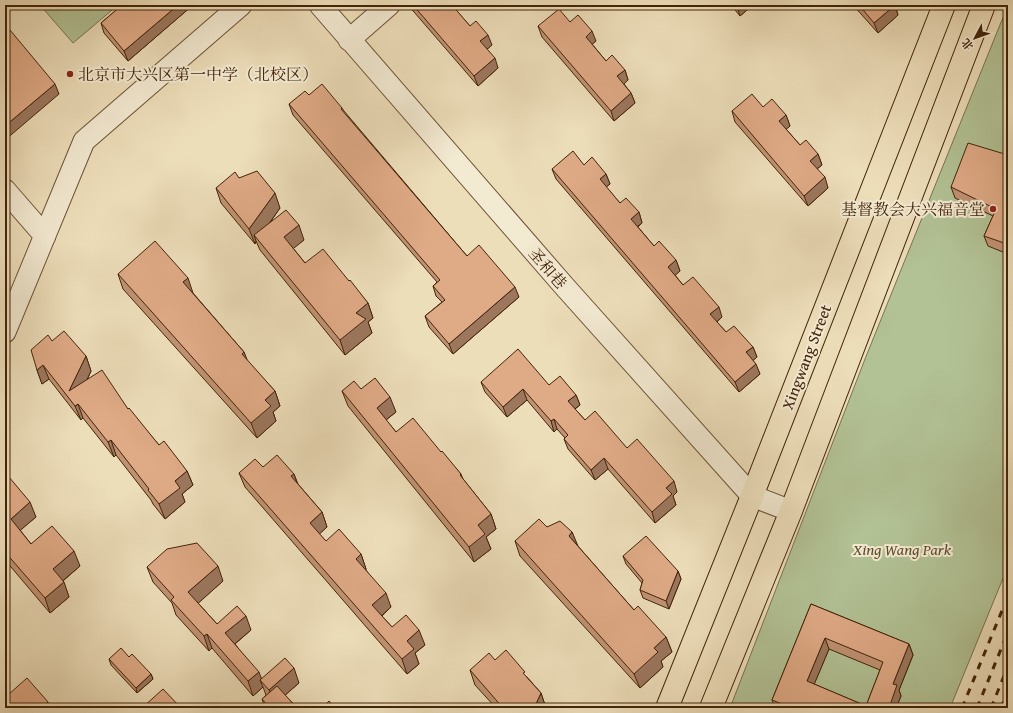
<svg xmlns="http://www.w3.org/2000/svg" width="1013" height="713" viewBox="0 0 1013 713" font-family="'Gentium Book Plus','Noto Serif SC',serif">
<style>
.green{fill:#b2c295;stroke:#7a7350}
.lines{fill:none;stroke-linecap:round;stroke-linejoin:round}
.minor-casing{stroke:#6d5236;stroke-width:23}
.major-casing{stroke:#42240a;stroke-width:24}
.minor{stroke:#f3ead2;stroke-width:21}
.major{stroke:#eddeba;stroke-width:22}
.rail{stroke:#42240a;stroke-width:3;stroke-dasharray:7 7;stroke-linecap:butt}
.wall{fill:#c09273;stroke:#42240a;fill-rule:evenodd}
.shaded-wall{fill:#9c775e;stroke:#42240a}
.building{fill:#dfaa86;stroke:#42240a;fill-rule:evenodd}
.poi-dot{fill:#8f2418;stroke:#f3ead2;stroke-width:1.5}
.labels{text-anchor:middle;stroke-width:4;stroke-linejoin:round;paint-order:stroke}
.poi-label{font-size:16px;fill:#42240a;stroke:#f3ead2;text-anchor:start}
.street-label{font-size:16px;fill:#42240a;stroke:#f3ead2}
.park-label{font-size:16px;font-style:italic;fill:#5e4c2d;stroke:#f3ead2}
</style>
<rect width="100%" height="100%" fill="#eddeba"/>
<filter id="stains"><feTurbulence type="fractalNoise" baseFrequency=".005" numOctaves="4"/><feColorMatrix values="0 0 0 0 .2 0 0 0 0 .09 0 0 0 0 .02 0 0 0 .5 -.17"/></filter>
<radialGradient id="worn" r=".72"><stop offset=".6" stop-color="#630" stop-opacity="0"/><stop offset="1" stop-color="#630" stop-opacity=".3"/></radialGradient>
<path class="green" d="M40,5H118L73,43Z
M1008,5V566L950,708H730L865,359Z"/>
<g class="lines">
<defs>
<path id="minor" d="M320,5L565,287L752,496L791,511
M349,40L389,5
M5,190L45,236
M5,332L84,141L241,5"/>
<path id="major" d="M667,708L752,496L944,5
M711,708L791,511L984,5"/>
</defs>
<use href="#minor" class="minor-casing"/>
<use href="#major" class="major-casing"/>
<use href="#minor" class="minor"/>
<use href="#major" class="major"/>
<path class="rail" d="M962,708L1008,596
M977,708L1008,632
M991,708L1008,666
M1001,708L1008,691"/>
</g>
<path class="wall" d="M122,5H193L128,61L104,33L101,23Z
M408,5H459L460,6L456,10L470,26L492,45L487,49L498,68L478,86Z
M731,5H753L740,16Z
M853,5H895L898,15L878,33Z
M570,22L596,41L592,44L606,61L625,70L628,80L624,84L631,93L635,103L614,121L542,37L538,26Z
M309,95L342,108L344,111L467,256L519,297L453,354L429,327L425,316L442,302L436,296L433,286L437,282L293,115L289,104Z
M763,107L786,115L790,126L786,129L800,145L818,154L822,165L817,169L828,188L808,206L735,122L732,111Z
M1008,155V254L988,246L984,236L993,216L955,198L951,187Z
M584,165L606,174L610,184L606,187L620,203L639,212L642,223L638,227L654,246L676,260L680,271L675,275L683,285L722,317L717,322L726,332L753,347L757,357L753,360L760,374L739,392L556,179L552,169Z
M239,178L280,208L269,224L304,240L293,248L305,263L349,281L368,303L373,318L368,322L372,333L345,355L260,250L256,241L255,244L221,203L216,188Z
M118,274L193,293L244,352L247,361L275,391L280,406L273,412L276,421L257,438L123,289Z
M52,341L86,356L91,371L87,380L128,409L159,445L187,471L193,485L182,494L185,502L165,519L153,504L151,500L116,455L114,457L83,418L81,420L49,379L42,384L37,370Z
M481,382L549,385L576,395L580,405L575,409L585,420L627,448L677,492L673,496L676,505L655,523L608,469L595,480L568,449L564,439L565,438L557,429L554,432L527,400L507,417L485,392Z
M361,389L396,412L386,420L396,432L441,452L461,474L463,479L491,514L496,529L486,537L491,549L474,562L348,406L342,391Z
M263,467L294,474L298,484L322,512L327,527L319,534L326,541L361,554L366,569V570L391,607L382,616L392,627L425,645L415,653L419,664L407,674L245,487L239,473Z
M5,480L36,517L20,530L31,544L80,566L63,581L69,597L50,613L5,560Z
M547,527L572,532L577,545L634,610L666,637L672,652L661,661L663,667L640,688L520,556L515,541Z
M623,556L678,571L681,579L669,609L643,598L640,590L642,583L626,564Z
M147,567L223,581L198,603L217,624L251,630L235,644L262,679L299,683L285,695L297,708H265L262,699L266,695L263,687L253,696L212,648L209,651L176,615L172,603L153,582Z
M811,604L909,644L913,655L899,690L901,696L896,708H775L772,700ZM829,649L880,670L866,706L814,684Z
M129,657L151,674L153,679L137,693L111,665L109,659Z
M495,660L527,677L541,693L546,708H496L475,685L470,670Z"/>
<path class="shaded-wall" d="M178,5H193L128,61L124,51Z
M450,5H459L460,6L453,12Z
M738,5H753L740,16L737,6Z
M895,5L898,15L878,33L874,23Z
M592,31L596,41L589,47L586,37Z
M488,35L492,45L484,52L480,41Z
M495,58L498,68L478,86L474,76Z
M625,70L628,80L621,87L617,76Z
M55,84L59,94L5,140V126Z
M631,93L635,103L614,121L611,111Z
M786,115L790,126L783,132L779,121Z
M818,154L822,165L814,171L810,161Z
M606,174L610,184L603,189L600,179Z
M825,177L828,188L808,206L804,196Z
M275,193L280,208L258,239L254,235L256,241L255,244L249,229Z
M639,212L642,223L634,229L631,219Z
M299,225L304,240L289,252L284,237Z
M676,260L680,271L672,278L668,267Z
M188,278L193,293L189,297L183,282Z
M515,287L519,297L453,354L449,344Z
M368,303L373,318L368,322L372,333L345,355L340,340L356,313Z
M719,307L722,317L714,324L710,314Z
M753,347L757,357L750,363L746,352Z
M244,352L250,367L242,354Z
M86,356L91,371L75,405L69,391Z
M756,364L760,374L739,392L735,382Z
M43,365L49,379L42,384L37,370Z
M523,389L527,400L507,417L503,407Z
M275,391L280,406L273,412L276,421L257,438L251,423L265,400Z
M576,395L580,405L572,411L568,401Z
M390,397L396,412L382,423L377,408Z
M78,404L83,418L81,420L75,406Z
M554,419L557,429L554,432L551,421Z
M111,440L116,455L114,457L108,442Z
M604,458L608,469L595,480L591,470Z
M187,471L193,485L182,494L185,502L165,519L159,504L175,481Z
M294,474L299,489L291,476Z
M674,481L677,492L673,496L676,505L655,523L652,512L666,488Z
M30,502L36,517L16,534L11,519Z
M322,512L327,527L315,538L310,523Z
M491,514L496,529L486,537L491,549L474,562L469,547L478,525Z
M572,532L578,546L569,536Z
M74,551L80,566L59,584L53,569Z
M361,554L366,569L362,574L356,559Z
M218,566L223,581L194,607L188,592Z
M678,571L681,579L669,609L666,601Z
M64,582L69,597L50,613L45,598Z
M386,593L391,607L378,619L372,605Z
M246,616L251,630L230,648L225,633Z
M419,630L425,645L415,653L419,664L407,674L402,659L407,641Z
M207,634L212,648L209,651L204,636Z
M666,637L672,652L661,661L663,667L640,688L634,674L654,648Z
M825,638L829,649L811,692L807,681Z
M909,644L913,655L899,690L901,696L896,708H889L893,684Z
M294,668L299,683L275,704L269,690Z
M259,672L263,683L260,680L263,687L253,696L248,681Z
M151,674L153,679L137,693L136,688Z
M541,693L546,708H534Z
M48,702L50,708H41Z"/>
<path class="building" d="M122,5H178L124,51L101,23Z
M413,5H452L470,26L476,21L488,35L480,41L495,58L474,76Z
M859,5H895L874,23Z
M559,9L570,22L578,15L592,31L586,37L606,61L612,55L625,70L617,76L631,93L611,111L538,26Z
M5,24L55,84L5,126Z
M322,84L342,108L341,109L467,256L479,245L515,287L449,344L425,316L445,300L433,286L440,280L289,104L305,91L309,95Z
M752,94L763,107L772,99L786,115L779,121L800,145L806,140L818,154L810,161L825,177L804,196L732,111Z
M968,143L1008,155V242L1007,244L984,236L996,209L951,187Z
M573,151L584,165L592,157L606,174L600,179L620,203L626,198L639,212L631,219L654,246L659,241L676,260L668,267L683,285L693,277L719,307L710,314L726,332L734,326L753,347L746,352L756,364L735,382L552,169Z
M257,171L275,193L249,229L216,188L235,172L239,178Z
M286,210L299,225L284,237L305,263L323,249L349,281L350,280L368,303L356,313L366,319L340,340L254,235Z
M155,241L188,278L183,282L244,352L242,354L275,391L265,400L271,406L251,423L118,274Z
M64,331L86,356L69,391L102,370L128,409L129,408L159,445L164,441L187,471L175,481L180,488L159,504L148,490L149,489L111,440L108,442L78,404L75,406L43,365L37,370L31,350L48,335L52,341Z
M518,349L549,385L560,376L576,395L568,401L585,420L595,411L627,448L637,439L674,481L666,488L672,494L652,512L604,458L591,470L564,439L568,435L554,419L551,421L523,389L503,407L481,382Z
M375,378L390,397L377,408L396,432L413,418L441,452L442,451L461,474L460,475L491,514L478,525L485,534L469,547L342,391L354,381L361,389Z
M277,455L294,474L291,476L322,512L310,523L326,541L339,529L361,554L356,559L386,593L372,605L392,627L406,615L419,630L407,641L414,649L402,659L239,473L255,459L263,467Z
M9,477L30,502L11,519L31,544L52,526L74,551L53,569L64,582L45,598L5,552V480Z
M539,519L547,527L560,521L572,532L569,536L634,610L638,606L666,637L654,648L658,652L634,674L515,541Z
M646,536L678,571L666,601L640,590L643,580L623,556Z
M197,543L218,566L188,592L217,624L237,606L246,616L225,633L259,672L248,681L207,634L204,636L171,600L174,597L147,567L167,549Z
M811,604L909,644L893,684L897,685L889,708H792L772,700ZM825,638L883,662L866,706L807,681Z
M121,648L129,657L132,654L151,674L136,688L109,659Z
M506,650L525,672L523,673L541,693L534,708H503L470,670L489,653L495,660Z
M285,658L294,668L269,690L260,680Z
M27,678L48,702L41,708H5V692L8,695Z
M277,686L297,708H270L262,699Z
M163,689L181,708H142Z
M329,701L335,708H322Z"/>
<g class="poi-dot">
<circle cx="70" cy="74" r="4"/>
<circle cx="993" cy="209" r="4"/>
</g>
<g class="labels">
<g class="poi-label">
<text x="78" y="80">北京市大兴区第一中学（北校区）</text>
<text x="985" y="215" text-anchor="end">基督教会大兴福音堂</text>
</g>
<g class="street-label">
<text transform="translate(548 268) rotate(49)" y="6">圣和巷</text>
<text transform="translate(806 357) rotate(-69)" y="6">Xingwang Street</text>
</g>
<g class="park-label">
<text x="902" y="555">Xing Wang Park</text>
</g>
</g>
<rect width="1013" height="713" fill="none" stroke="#eddeba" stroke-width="20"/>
<rect x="6" y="6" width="1001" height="701" fill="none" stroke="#42240a" stroke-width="2"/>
<rect x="10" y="10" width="993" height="693" fill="none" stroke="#42240a"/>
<g transform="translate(975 38) rotate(229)" stroke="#f3ead2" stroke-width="3" paint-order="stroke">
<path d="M0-3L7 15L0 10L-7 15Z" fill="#42240a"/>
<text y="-6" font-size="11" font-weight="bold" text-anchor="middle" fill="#42240a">北</text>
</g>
<rect width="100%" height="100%" filter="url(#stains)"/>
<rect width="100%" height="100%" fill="url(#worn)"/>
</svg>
